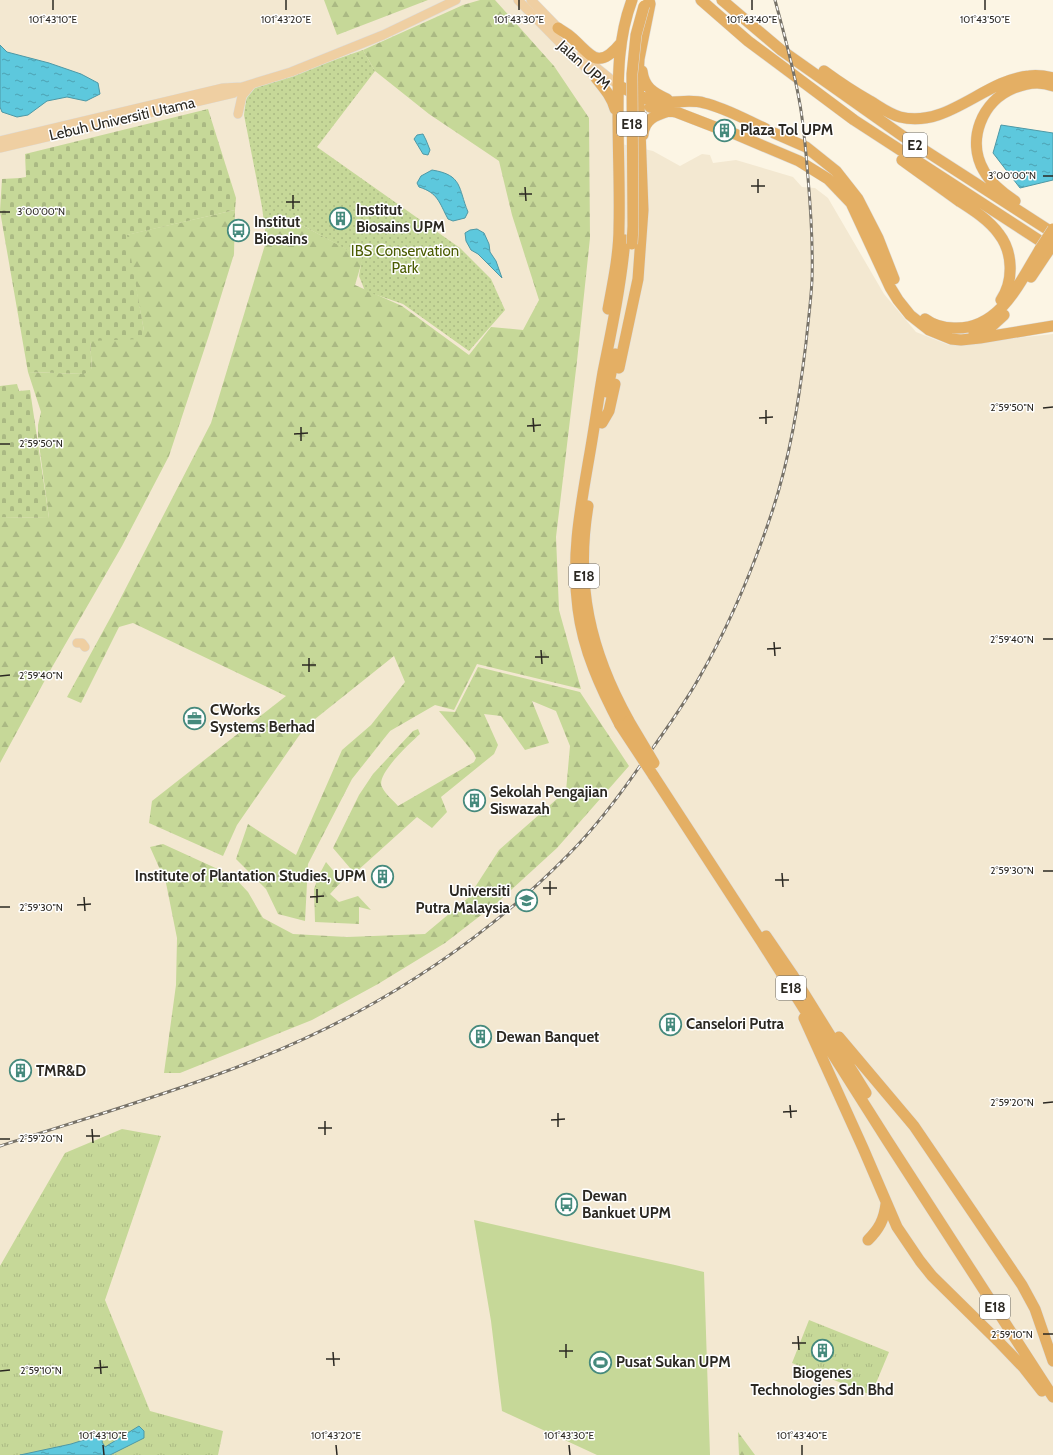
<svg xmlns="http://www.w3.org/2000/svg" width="1053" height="1455" viewBox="0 0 1053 1455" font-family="Cabin,sans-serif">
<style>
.built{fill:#f3e8d1}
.grass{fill:url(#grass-tufts)}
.forest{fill:url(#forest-firs)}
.cemetery{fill:url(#cemetery-stones)}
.park{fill:url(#park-dots)}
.pitch{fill:#c6d898}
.water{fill:url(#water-ripples);stroke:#4e98a5}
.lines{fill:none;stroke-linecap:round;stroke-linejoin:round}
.major-casing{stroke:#dddddc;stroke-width:10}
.highway-casing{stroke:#dddddc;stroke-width:12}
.major{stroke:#efcfa2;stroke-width:9}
.highway{stroke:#e4af64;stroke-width:11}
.rail-casing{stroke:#777268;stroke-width:3}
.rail{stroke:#fff;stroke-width:1.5;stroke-dasharray:4.5;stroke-linecap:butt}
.highway-bridge-casing{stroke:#dddddc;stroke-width:12;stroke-linecap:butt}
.highway-bridge{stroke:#e4af64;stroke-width:11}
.ticks{fill:none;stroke:#2b2822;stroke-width:1.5}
.labels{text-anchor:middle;stroke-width:3;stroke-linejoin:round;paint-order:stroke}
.shield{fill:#fff;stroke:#6b6864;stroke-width:1}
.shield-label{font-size:14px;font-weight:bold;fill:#2b2822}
.street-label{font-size:15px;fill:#2b2822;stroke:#fff}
.poi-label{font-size:15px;font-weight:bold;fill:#2b2822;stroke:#fff;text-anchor:start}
.park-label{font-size:15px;fill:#4b5c02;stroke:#fff}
.ticks-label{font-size:10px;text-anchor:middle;fill:#2b2822;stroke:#fff;stroke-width:3;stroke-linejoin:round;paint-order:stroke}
</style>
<defs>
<pattern id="grass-tufts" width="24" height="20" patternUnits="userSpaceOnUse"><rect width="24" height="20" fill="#c6d898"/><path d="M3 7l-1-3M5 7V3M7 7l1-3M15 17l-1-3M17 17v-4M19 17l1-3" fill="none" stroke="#aab983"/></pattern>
<pattern id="forest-firs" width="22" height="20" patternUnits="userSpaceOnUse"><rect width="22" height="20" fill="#c6d898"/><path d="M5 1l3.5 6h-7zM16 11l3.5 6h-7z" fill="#aab983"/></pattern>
<pattern id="cemetery-stones" width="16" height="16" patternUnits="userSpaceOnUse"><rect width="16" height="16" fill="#c6d898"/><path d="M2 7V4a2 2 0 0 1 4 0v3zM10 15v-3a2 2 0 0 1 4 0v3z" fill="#aab983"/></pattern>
<pattern id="park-dots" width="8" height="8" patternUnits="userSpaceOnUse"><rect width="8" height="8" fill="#c6d898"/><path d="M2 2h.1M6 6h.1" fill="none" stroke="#aab983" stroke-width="1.8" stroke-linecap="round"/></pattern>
<pattern id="water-ripples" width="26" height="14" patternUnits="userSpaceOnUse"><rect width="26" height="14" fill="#5dc8dd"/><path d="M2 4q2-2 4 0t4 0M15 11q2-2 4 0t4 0" fill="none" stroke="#4da2b3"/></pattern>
</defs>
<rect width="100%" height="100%" fill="#fcf5e4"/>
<path class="built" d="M0,0H515L595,84L612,107L613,142L653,151L680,166L702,154L710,155L713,163L736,160L793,177L802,187L815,188L828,198L884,294L916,332L949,345L1053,334V1455H0Z"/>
<path class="grass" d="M122,1129L161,1136L105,1300L150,1411L223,1431L218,1455H0V1266L65,1153Z
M809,1320L889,1352L871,1395L792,1363Z"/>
<path class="forest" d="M324,0H428L337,35Z
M480,0H495L554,66L589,118L590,238L577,361L556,537L559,610L581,689L477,664L454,710L435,705L390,731L352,779L308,864L305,921L278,914L266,889L236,859L248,824L296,855L342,750L371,725L405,682L394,656L305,727L237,825L223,856L149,823L152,801L286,696L133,623L119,627L81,703L67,697L113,613L211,423L265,245V230L300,224L363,258L355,285L402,306L469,355L491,327L523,330L539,300L512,215L499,161L429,114L375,71L363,50L463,5Z
M235,210L234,254L209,335L169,456L122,546L51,669L0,763V517L49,518L38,437V425L41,412L28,372L84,374L92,369L90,341L144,331L126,235Z
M478,667L580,692L629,766L557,848L498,902L445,943L378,984L312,1020L180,1073H164L176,985L177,938L166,883L150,847L163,844L233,876L248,892L263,918L293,934L347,937L425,934L468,898L499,850L566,791L570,746L556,711L532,701L549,743L525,750L501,716L484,714L498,745L494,754L441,797L447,812L432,828L417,817L356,872L350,868L333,848L359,795L373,774L413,731L418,729L420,734C411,742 375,775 382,787C385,794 393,800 398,806L474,762L476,758L473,752L439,711L455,712Z
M326,862L342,881L330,894L339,902L358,896L371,910L359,907V924L315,922L314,889L319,875Z
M738,1432L755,1455H739Z"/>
<path class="cemetery" d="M208,109L236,198L235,210L127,235L144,331L140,339L90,341L92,370L84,374L28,372L0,211L2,179L20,178L26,177L25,154Z
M17,384L19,391L30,390L49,518L0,517V386Z"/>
<path class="park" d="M363,50L375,71L317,147L460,248L491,279L505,310L469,351L403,304L365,291L359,276L362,258L300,224L265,230L262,207L244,115L246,100L251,89Z"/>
<path class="pitch" d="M474,1220L597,1248L675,1265L704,1272L710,1455H597L502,1411L491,1321Z"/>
<path class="water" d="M0,45L7,52L49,63L81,74L98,83L100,94L86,101L67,97L47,101L28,115L17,117L2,112L0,107Z
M1001,125L1053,133V180L1020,188L993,153Z
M423,134L426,140L430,150L428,155L423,154L414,139L417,135Z
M432,170C463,175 458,188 468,212L465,218L453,221L448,219C439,202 438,193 419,187L417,183L421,176Z
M477,229L484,233L489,244L490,252L496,261L502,278L478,254L471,250L466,241L465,233L470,230Z
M139,1426L144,1431V1438L110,1455H20L71,1444L106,1433L102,1442L105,1447Z"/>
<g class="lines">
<defs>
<path id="major" d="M518,0L569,52L601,82
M531,0L562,32
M582,53L598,69L618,85
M238,114L242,96L251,85
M0,141L223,88L242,87L291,72L383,35L456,0
M0,148L234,93L242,87
M77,643H82L85,647"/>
<path id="highway" d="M701,0L748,41L854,120L1051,248
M722,0L781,50L904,137L1053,233
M558,28C562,31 567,33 571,37C591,54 597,72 621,43
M642,71C644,87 653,93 667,99
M824,71C839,82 854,92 870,101C880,107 889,114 900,117C947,129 984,80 1029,76C1037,75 1045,76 1053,78
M596,78C604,88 612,97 615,109
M618,85C632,93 647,101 664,102C677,103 691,99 704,103C726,108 746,120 766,129
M650,107L676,112L720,129
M728,131L799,161L828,179L851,203L890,287L898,300L910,315L929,330L951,339L961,340L980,338L1053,326
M774,133L806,147L836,171L858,199L878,238L894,279
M643,135C644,119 656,115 669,111
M902,160C921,174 940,187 959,201C973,210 989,220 999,234C1013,252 1014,281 1001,300
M1015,201C1003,193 991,184 984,171C966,140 982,101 1014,88C1026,83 1041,81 1053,86
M1031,277L1047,253
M608,309C613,282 619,254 619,227C620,190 618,152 618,114C618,75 618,37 632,0
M925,319C933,325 944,328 954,328C1000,330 1020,282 1040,249
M974,333L992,326L1004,315
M619,368L638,279L643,210L638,77L639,59L650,4L649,0
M607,392L615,354
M602,423L609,411L615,384
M588,506C575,585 590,651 629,721
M620,725C601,689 583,650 578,609C571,557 580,510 589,458C594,430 598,401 603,372C612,328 621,285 625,240
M653,775L761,941L887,1140L1053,1397
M766,936L792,974L866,1093
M804,1018L863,1148L897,1227L920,1261L932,1276L998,1341L1024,1368L1042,1391
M839,1037L914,1126L1022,1285L1035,1309L1053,1361
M868,1240C879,1229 884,1220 886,1204"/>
</defs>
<use href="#major" class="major-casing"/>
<use href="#highway" class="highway-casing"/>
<use href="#major" class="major"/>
<use href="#highway" class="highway"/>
<defs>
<path id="rail" d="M0,1146C117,1108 245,1073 354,1014C432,972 506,918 568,855C596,827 620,795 642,763C662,735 682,708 699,678C729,626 753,569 772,512C790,458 799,400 806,343C808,322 811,301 812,280C813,246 811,212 808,178C806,152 804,125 799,99C793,66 784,33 775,0"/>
</defs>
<use href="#rail" class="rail-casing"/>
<use href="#rail" class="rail"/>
<defs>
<path id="highway-bridge" d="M632,244L633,226L632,74L636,35L644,6
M1040,249L1053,229
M1047,253L1053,244
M629,721L654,763
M620,725L653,775"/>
</defs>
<use href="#highway-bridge" class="highway-bridge-casing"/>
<use href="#highway-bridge" class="highway-bridge"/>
</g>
<path class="ticks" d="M53,0V10M286,0V10M519,0V10M752,0V10M985,0V10M1043,176H1053M758,179V193M751,186H765M525,187L526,201M519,194H532M293,195V209M286,202H300M0,212H10M1043,408L1053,407M766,410V424M533,418L534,432M759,418L773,417M527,426L541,425M301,427V441M294,434L308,433M0,444H10M1043,639H1053M774,642L775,656M767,649L781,648M541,650L542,664M535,657H549M309,658V672M302,665H316M0,676L10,675M1043,871H1053M782,873L783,887M775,880H789M550,881V895M543,888H557M317,889V903M84,897L85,911M310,897L324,896M77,905L91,904M0,907H10M1043,1103L1053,1102M790,1105L791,1118M783,1112L797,1111M558,1113V1127M551,1120L565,1119M325,1121V1135M318,1128H332M92,1129L93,1143M86,1136H100M0,1139H10M1043,1334H1053M798,1336L799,1350M792,1343H806M566,1344V1358M559,1351H573M333,1352L334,1366M326,1359H340M100,1360L101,1374M94,1368L108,1367M0,1371L10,1370M103,1445L104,1455M336,1445L337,1455M569,1445L570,1455M802,1445V1455"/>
<defs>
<symbol id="building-ring" viewBox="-11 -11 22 22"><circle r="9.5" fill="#fff" stroke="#468a7d" stroke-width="1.5"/><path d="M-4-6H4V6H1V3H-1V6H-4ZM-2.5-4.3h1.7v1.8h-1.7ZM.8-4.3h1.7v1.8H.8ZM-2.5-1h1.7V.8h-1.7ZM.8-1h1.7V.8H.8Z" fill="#468a7d"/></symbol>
<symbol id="bus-ring" viewBox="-11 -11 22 22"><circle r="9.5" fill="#fff" stroke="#468a7d" stroke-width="1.5"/><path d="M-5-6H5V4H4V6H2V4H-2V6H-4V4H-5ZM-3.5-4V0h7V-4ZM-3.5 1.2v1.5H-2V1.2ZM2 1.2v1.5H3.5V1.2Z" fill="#468a7d"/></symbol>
<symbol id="office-ring" viewBox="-11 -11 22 22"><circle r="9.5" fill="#fff" stroke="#468a7d" stroke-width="1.5"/><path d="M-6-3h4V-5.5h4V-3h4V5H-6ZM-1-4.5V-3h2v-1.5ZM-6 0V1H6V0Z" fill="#468a7d"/></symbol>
<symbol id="university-ring" viewBox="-11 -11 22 22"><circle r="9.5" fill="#fff" stroke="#468a7d" stroke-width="1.5"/><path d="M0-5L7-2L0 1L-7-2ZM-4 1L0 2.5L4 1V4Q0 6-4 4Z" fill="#468a7d"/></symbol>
<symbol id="stadium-ring" viewBox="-11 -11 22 22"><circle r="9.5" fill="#fff" stroke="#468a7d" stroke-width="1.5"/><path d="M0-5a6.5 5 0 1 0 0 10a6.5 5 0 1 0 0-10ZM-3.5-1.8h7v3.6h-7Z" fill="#468a7d"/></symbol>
</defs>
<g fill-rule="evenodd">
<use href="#building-ring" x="712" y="118" width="25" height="25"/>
<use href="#building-ring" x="328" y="206" width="25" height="25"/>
<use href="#bus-ring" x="226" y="218" width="25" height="25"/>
<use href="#office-ring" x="182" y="706" width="25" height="25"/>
<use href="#building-ring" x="462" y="788" width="25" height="25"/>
<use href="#building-ring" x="370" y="864" width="25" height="25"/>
<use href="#university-ring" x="514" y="888" width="25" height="25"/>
<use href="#building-ring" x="658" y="1012" width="25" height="25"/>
<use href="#building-ring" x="468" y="1024" width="25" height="25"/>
<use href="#building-ring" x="8" y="1058" width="25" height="25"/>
<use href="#bus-ring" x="554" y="1192" width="25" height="25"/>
<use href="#building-ring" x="810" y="1338" width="25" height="25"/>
<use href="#stadium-ring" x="588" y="1350" width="25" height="25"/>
</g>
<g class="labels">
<g class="shield">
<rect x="617" y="112" width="30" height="24" rx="3"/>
<rect x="903" y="133" width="24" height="24" rx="3"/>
<rect x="569" y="564" width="30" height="24" rx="3"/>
<rect x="776" y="976" width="30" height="24" rx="3"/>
<rect x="980" y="1295" width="30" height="24" rx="3"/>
</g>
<g class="shield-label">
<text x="632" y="129">E18</text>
<text x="915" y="150">E2</text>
<text x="584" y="581">E18</text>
<text x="791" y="993">E18</text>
<text x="995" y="1312">E18</text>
</g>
<g class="street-label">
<text transform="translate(584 65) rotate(42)" y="5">Jalan UPM</text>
<text transform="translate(122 119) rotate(-13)" y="5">Lebuh Universiti Utama</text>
</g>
<g class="poi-label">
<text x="740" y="135">Plaza Tol UPM</text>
<text x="356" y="215">Institut<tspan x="356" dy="17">Biosains UPM</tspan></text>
<text x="254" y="227">Institut<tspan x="254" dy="17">Biosains</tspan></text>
<text x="210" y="715">CWorks<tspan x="210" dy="17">Systems Berhad</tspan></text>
<text x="490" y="797">Sekolah Pengajian<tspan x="490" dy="17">Siswazah</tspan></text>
<text x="366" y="881" text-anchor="end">Institute of Plantation Studies, UPM</text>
<text x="510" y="896" text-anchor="end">Universiti<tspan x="510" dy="17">Putra Malaysia</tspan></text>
<text x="686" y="1029">Canselori Putra</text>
<text x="496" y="1042">Dewan Banquet</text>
<text x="36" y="1076">TMR&amp;D</text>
<text x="582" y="1201">Dewan<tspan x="582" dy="17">Bankuet UPM</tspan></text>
<text x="616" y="1367">Pusat Sukan UPM</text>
<text x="822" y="1378" text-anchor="middle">Biogenes<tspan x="822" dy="17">Technologies Sdn Bhd</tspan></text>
</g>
<g class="park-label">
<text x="405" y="256">IBS Conservation<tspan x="405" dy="17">Park</tspan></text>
</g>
</g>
<g class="ticks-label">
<text x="53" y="23">101°43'10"E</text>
<text x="286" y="23">101°43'20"E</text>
<text x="519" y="23">101°43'30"E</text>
<text x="752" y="23">101°43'40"E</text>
<text x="985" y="23">101°43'50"E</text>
<text x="1012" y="179">3°00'00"N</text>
<text x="41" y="215">3°00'00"N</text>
<text x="1012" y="411">2°59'50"N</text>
<text x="41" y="447">2°59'50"N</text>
<text x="1012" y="643">2°59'40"N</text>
<text x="41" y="679">2°59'40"N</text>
<text x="1012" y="874">2°59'30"N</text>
<text x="41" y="911">2°59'30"N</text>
<text x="1012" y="1106">2°59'20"N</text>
<text x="41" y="1142">2°59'20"N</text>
<text x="1012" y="1338">2°59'10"N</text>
<text x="41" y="1374">2°59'10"N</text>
<text x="103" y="1439">101°43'10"E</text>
<text x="336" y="1439">101°43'20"E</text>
<text x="569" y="1439">101°43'30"E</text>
<text x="802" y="1439">101°43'40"E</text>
</g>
</svg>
